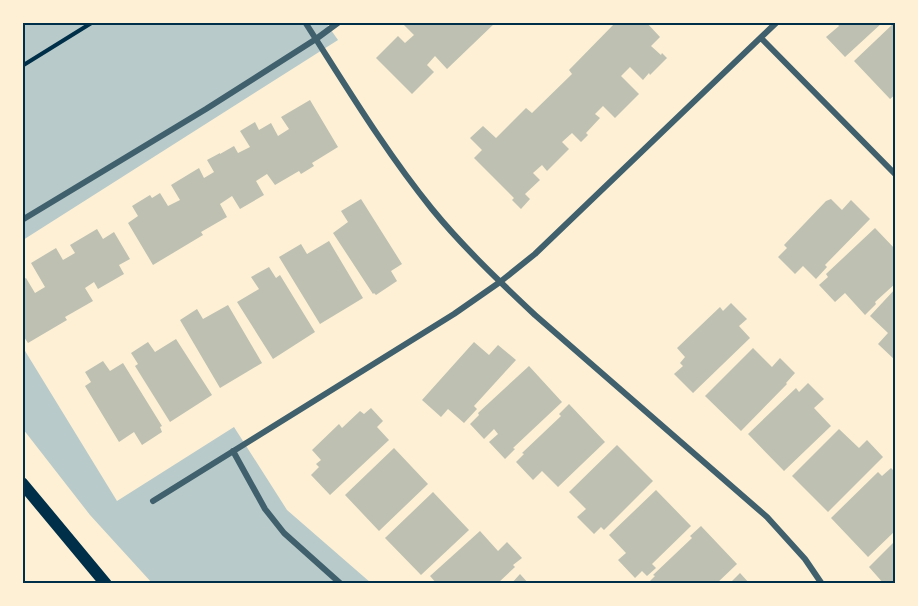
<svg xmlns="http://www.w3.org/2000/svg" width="918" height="606" viewBox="0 0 918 606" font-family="Montserrat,sans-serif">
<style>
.green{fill:#b9caca}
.building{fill:#bec0b2}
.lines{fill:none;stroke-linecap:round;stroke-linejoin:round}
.path{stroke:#003049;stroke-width:4}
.minor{stroke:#3f606c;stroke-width:6}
.secondary{stroke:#003049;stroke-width:12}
.neatline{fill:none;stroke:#003049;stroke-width:2}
</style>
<rect width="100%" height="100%" fill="#fdf0d5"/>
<path class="green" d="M23,23H326L338,40L23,240Z
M22,346L117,501L234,427L287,510L371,583H152L90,515L23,429Z"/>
<path class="building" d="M401,22H496L447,69L435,56L427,65L434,72L412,94L376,58L398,36L405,43L414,35Z
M616,22H646L660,37L651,46L661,55L662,53L667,58L650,75L649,73L643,80L630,67L621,76L639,94L615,118L603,106L595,114L600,118L586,133L588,135L581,142L572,133L562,142L569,149L547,171L542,165L533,173L540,180L525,194L530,199L521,209L512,200L514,198L474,158L482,150L470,138L483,126L496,138L526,108L532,113L572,74L569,70Z
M836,22H883L845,57L826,37L839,26Z
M895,22L896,94L890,99L854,61Z
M310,100L338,147L312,163L314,166L301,174L299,171L275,185L267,174L256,181L264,195L240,209L232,196L220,204L227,217L201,232L203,235L153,265L128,223L138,216L132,206L150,195L152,198L160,193L168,206L180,200L171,185L199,168L204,178L214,172L207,160L220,153V154L234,146L238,153L250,147L240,131L255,122L259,130L271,123L278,136L289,129L281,117Z
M361,199L402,264L391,271L397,281L376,295L374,293L373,294L333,233L348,222L341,211Z
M831,199L842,210L851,200L870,219L825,265L827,267L816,279L803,266L795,274L778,257L787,248L784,245L826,201Z
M875,228L896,250V283L875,302L876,304L865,315L845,293L835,302L819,285L828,277L826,274Z
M97,229L103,239L114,232L130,259L119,265L124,274L98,289L94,282L85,288L93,301L65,317L67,320L28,343L22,334V280L26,278L35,293L45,287L31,263L56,248L63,260L75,253L70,245Z
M329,241L363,298L320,324L279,257L301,244L307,254Z
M269,267L276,278L280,275L315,332L273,359L237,302L259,289L251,277Z
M896,288V361L878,344L888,333L870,316Z
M731,303L747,319L739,326L750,338L693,393L674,374L683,366L680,363L685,357L677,348L720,307L723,311Z
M228,305L262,363L220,388L180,320L197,309L203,319Z
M176,339L212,395L170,422L135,366L138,364L131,353L148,342L155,352Z
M474,342L489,355L498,345L516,360L474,406L477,409L464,423L448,409L441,417L422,400Z
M753,348L772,367L780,358L795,373L786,383L787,384L741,431L705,396Z
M103,361L110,371L123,363L162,426L160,427L162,432L142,445L134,432L119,442L85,386L91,382L85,372Z
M529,366L562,402L513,448L515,449L505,459L489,442L498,434L494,429L484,439L470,424L479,415L478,413Z
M808,383L824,399L814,408L831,426L784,471L748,434L796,388L799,392Z
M569,404L605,442L558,487L542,471L533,480L516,462L524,454L522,453L561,416L559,414Z
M371,408L383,421L377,427L389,440L330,495L311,475L319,467L316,464L321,460L312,450L339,424L342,428L360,411L364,414Z
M839,429L859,448L867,440L883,457L828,512L792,476Z
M617,445L653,481L604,530L601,527L594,534L577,517L586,509L569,492Z
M394,448L428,484L379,531L345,495Z
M891,468L896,473V530L868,557L831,518L878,472L882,476Z
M656,490L691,526L652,564L656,568L647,576L642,571L635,578L618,560L626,553L609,535Z
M433,492L469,530L421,575L385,538Z
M701,526L737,564L716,584H647L655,576L653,575L692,538L690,536Z
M480,531L498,551L507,542L522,558L513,565L515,567L497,584H437L430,576Z
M896,540V581L893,584H884L869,567Z
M740,573L750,584H729Z
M520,574L529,584H511Z"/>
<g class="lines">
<path class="path" d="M22,66L93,22"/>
<path class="minor" d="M305,22C346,86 385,151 432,209C463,247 500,282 535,315L767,517L805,559L822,584
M761,38L896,175
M22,220L206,109L316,39L339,22
M233,451L265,509L284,533L341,584
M153,501L454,314L500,282L535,254L777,22"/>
<path class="secondary" d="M22,483L106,584"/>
</g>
<rect width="918" height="606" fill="none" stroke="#fdf0d5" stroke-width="48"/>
<rect x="24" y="24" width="870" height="558" class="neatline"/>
</svg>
